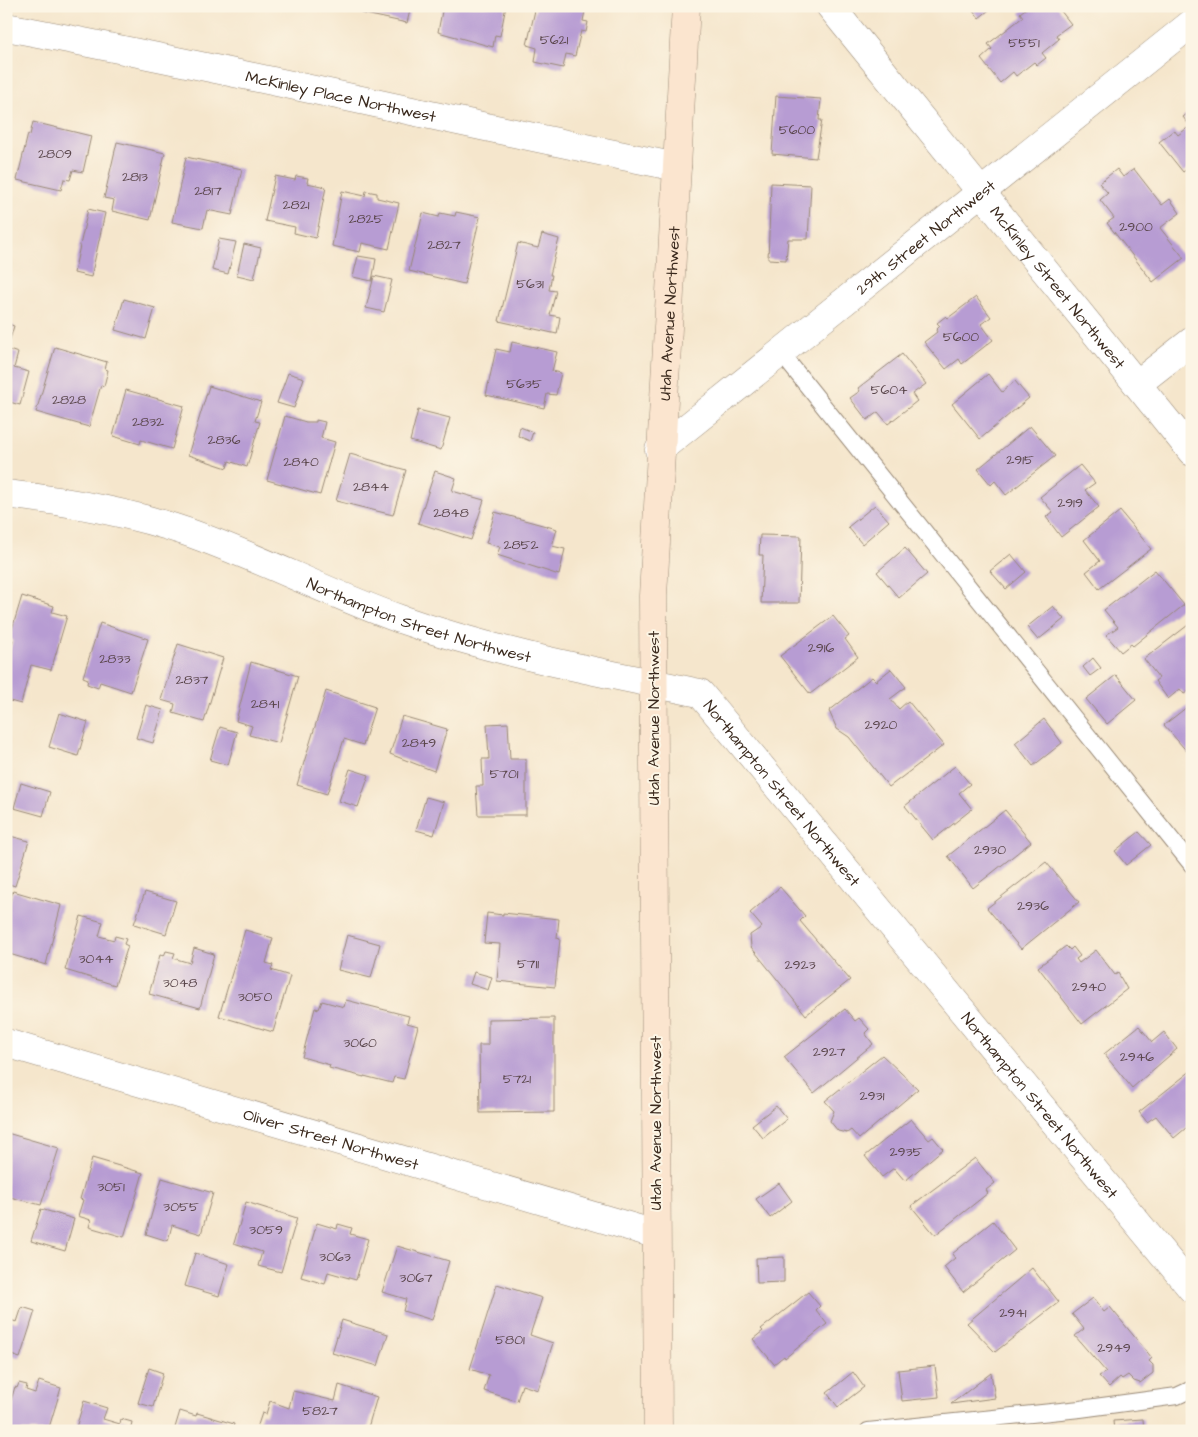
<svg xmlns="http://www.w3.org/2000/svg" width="1198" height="1437" viewBox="0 0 1198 1437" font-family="'Architects Daughter',sans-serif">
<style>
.building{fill:#b79cd3}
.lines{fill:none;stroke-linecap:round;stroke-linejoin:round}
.lane-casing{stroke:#988875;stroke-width:18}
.street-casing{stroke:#988875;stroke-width:29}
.secondary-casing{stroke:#988875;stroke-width:29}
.lane{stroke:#fff;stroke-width:16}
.street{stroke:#fff;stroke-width:28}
.secondary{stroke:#fbe5cf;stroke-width:28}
.labels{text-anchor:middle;stroke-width:4;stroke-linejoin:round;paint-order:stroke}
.number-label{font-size:14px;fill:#5a464b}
.street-label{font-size:16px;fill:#3b2a1e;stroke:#fcf5e5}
</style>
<rect width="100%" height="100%" fill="#fcf5e5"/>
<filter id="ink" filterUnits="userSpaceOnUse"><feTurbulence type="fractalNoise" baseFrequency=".02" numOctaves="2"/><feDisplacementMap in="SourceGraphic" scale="10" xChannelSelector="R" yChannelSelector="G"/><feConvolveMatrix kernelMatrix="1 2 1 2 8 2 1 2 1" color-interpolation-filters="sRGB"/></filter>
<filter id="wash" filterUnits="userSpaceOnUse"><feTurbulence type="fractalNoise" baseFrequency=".0096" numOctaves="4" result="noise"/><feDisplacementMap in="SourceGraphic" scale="20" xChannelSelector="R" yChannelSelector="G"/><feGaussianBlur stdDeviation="1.12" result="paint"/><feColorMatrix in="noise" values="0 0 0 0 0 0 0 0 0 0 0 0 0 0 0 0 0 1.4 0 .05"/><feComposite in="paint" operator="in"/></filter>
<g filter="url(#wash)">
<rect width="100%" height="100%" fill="#f5e6cc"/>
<g id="blocks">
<path class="building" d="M363,6H411L407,23L361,13Z
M443,6H506L500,36L495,35L493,47L438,32Z
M536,6H586L583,21L588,22L586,32L581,31L575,56L566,54L563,68L535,62L537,48L527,45Z
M970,6H994L979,18Z
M1029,6H1057L1071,24L1056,35L1059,39L1042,53L1046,58L1037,65L1034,62L1016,76L1013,72L1000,83L981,59L992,49L988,44L1023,17L1020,13Z
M776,96L821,99L819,120H822L816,158L772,154Z
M1192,110V166L1183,172L1159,142L1174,130L1178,135L1190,126L1183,117Z
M33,122L91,136L83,172L73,170L70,180L64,179L61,190L17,180L28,134L30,135Z
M117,142L165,153L150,220L112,211L114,200L104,198Z
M186,157L242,169L232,215L207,210L203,228L172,222Z
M1117,169L1123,177L1134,169L1162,205L1170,199L1180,213L1160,228L1184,258L1153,282L1107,223L1114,218L1100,200L1108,193L1099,183Z
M275,176L295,180L296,176L308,178L307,183L326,187L316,238L294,233L295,227L265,221Z
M771,183L811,185L808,239H788L786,260L768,259Z
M342,191L365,196L366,191L377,193V198L399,203L389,249L362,243L360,252L332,246Z
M88,209L105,213L91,277L74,273Z
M456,212L480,217L464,284L409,271L423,213L439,217L440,213L455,216Z
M542,234L559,239L550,275H552L549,290L556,291L550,315L560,317L557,334L499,321L518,243L538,248Z
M219,239L236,242L228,274L212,270Z
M244,244L261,248L254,279L237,275Z
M358,256L376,259L372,281L353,277Z
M374,276L392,280L384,312L366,308Z
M976,297L991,317L981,324L993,340L962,364L959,359L946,369L924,342L937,332L936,330L940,326L937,323L946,316L948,318Z
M124,299L155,308L146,339L115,330Z
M6,323L14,326L7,349H6Z
M512,342L557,352L552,371L561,373L556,395L547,394L544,408L486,395L496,349L510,352Z
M55,347L107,362L105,369L108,370L104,386L101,385L89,427L36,412Z
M6,349L18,353L14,368L29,372L20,405L6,401Z
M902,354L926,384L912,394L917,401L888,424L878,412L867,420L850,398L860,391L858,388Z
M288,373L304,378L294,408L277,403Z
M988,374L1002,392L1015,381L1029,398L980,439L952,404Z
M209,386L261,402L255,421L260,422L247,467L229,461L227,468L188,455Z
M126,390L184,406L172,449L141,440L140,444L113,436Z
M418,410L450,418L441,450L410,441Z
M285,416L306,422H316V420L325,422L321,438L335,442L320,495L267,480Z
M1030,426L1055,456L1006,495L995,481L991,485L978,469Z
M520,427L533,432L530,441L518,436Z
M350,454L406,470L393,515L336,501Z
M1080,465L1095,483L1085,490L1099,507L1061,537L1046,517L1053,512L1040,497Z
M435,471L456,478L452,491L484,500L471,540L418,523Z
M875,505L889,521L862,544L848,527Z
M1120,511L1151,549L1099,589L1086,572L1100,561L1084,540Z
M495,512L557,529L552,546L565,549L559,575L497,555L500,547L486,543Z
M760,535L801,536L799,603H761L763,555H759Z
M905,548L927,574L899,598L877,572Z
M1011,554L1026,572L1006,589L990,571Z
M1155,570L1184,605L1133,646L1131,644L1121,652L1106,635L1118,627L1104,610Z
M22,596L54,606L52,612L67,616L51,670L31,665L21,704L6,700V663L13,640L9,639Z
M1053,606L1064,619L1038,640L1027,627Z
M833,616L849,636L845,639L858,657L810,694L780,656Z
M1192,622V689L1184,694L1180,689L1168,699L1155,681L1159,678L1144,659Z
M100,623L148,639L131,692L100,682L98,688L87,684L88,679L83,677Z
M178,644L223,658L204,722L173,713L175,704L161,700Z
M1093,658L1101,668L1090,676L1083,667Z
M251,662L298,676L279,743L249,735L252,726L236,721Z
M891,669L906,687L890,699L899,709L908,701L944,745L889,787L849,737L837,729L829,711L872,677L876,681Z
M1116,675L1136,700L1107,724L1086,699Z
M326,691L375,707L363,745L344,739L327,794L297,785Z
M1192,703V754L1190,755L1164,725Z
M146,705L163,710L153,743L136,738Z
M59,713L88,722L78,756L49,747Z
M402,716L447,729L434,771L390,754Z
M1044,719L1062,743L1033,766L1015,743Z
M508,723L510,759H526V815H478L476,786H483L482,759H489L487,724Z
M220,727L237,732L228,765L210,760Z
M955,766L970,784L959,793L972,809L933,840L905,806Z
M350,769L369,775L358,807L339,801Z
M21,783L50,792L43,816L14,808Z
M426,797L444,802L434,835L416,830Z
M1005,810L1031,842L973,888L948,856Z
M1139,832L1151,845L1126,865L1115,851Z
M10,836L29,841L15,886L6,883V848Z
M1046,862L1079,902L1021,949L987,908Z
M780,887L805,916L800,921L850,980L806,1015L751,947L750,935L762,927L750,913Z
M13,891L61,905L46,965L6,953V906H8Z
M145,892L176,901L166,934L134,924Z
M487,913L503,915V913L559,919L557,938L560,939L555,987L497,981L500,944L484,943Z
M81,916L103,922L99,936L114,940L115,936L126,939L124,944L128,946L115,985L65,970Z
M245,930L273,938L266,963L273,965L271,970L290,976L273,1032L219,1016Z
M347,935L380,944L371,978L338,970Z
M1066,946L1070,950L1073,947L1080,956L1076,959L1079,963L1096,950L1115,975L1118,973L1127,989L1082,1024L1038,967Z
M194,948L214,954L200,1008L149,994L160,955L164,956L166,951L175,953L173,958L190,963Z
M474,972L492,977L488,990L470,984Z
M346,1000L409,1016L407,1023L418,1026L404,1079L394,1077L392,1083L364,1076V1077L329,1068L330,1065L302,1057L315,1008L319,1009L322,1001L344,1007Z
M845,1009L855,1021L859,1018L869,1029L865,1033L873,1044L814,1093L784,1057Z
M554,1018V1112L480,1113L479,1045H488V1019Z
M1139,1026L1152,1042L1164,1032L1177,1049L1132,1088L1104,1054Z
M882,1055L918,1089L859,1139L851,1130L847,1133L838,1131L830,1121L834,1111L825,1101Z
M1192,1070V1123L1174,1138L1156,1116L1147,1122L1139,1112Z
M776,1106L787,1119L763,1138L752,1125Z
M911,1119L929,1140L933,1137L943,1149L905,1181L894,1168L882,1177L865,1156Z
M7,1133L59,1148L41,1205L6,1196Z
M92,1158L143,1173L124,1237L89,1227L91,1220L78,1216L83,1200L80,1199Z
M975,1158L995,1183L986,1190L988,1193L935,1235L911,1206Z
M162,1178L213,1193L201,1234L172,1225L168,1241L146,1234Z
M779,1183L792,1201L770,1218L756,1199Z
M246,1202L297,1218L281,1272L258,1266L262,1252L234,1243Z
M41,1209L74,1219L65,1251L31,1241Z
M993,1221L1015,1250L963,1292L944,1267L955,1258L952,1254Z
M317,1223L337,1229L338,1224L352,1228L350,1234L368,1239L356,1280L328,1272L325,1284L301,1277Z
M397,1246L449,1261L432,1320L403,1311L406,1299L382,1292Z
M195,1253L229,1264L219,1296L185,1286Z
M784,1257V1282L757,1283L756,1258Z
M1032,1268L1059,1302L995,1352L967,1323Z
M497,1284L542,1298L530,1335L553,1343L538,1390L522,1385L517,1401L484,1391L489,1375L470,1369Z
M808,1292L820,1306L816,1310L827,1324L785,1358L784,1356L774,1364L753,1339L763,1331L761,1329Z
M1093,1298L1104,1312L1110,1307L1152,1358L1149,1361L1153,1365V1373L1140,1383L1134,1381L1128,1375L1122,1379L1120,1377L1109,1387L1099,1376L1106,1372L1075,1336L1084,1329L1072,1314Z
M22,1307L35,1311L20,1358L6,1353V1319L17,1322Z
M342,1320L388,1334L378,1366L332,1353Z
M935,1366L939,1397L902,1401L898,1370Z
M149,1368L163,1373L153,1407L138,1403Z
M853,1372L864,1387L838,1407L827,1393Z
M991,1373L995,1398L951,1404Z
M39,1381L61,1388L48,1431H6V1416L15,1387L17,1388L19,1383L27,1385L26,1390L35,1393Z
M339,1385L377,1397L367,1431H256L262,1413L266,1414L270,1401L289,1408L293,1391L335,1401Z
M84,1401L107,1408L103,1419L120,1424L121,1419L132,1422L130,1431H75Z
M180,1411L196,1416L197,1413L234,1424L232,1431H174Z
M1143,1419L1144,1431H1114L1113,1421Z
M1053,1424L1055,1431H1023V1427Z"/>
</g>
</g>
<g filter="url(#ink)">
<use href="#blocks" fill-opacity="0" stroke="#988875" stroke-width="1"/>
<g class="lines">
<defs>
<path id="lane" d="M781,353L1192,865
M868,1431L1080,1409L1177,1396L1192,1389"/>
<g id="street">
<path id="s1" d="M830,6L1192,452"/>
<path id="s2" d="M6,27C231,69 453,122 677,167"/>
<path d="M1137,384L1192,341"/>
<path id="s3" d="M659,450L1192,23"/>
<path id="s4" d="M6,494C66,501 129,512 187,532C259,557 327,593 400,619C497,653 599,672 700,693L1192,1289"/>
<path id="s5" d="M6,1043L655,1234"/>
</g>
<g id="secondary">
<path id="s6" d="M658,1431L653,596L686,6"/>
</g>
</defs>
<use href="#lane" class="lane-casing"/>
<use href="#street" class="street-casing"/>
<use href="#secondary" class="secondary-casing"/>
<use href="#lane" class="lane"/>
<use href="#street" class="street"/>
<use href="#secondary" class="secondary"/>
</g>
</g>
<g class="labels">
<g class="number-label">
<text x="554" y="44">5621</text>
<text x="1024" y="47">5551</text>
<text x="797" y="134">5600</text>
<text x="55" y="158">2809</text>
<text x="135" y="181">2813</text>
<text x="208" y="195">2817</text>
<text x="296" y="209">2821</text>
<text x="366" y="223">2825</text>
<text x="1136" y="231">2900</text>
<text x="444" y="249">2827</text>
<text x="530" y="288">5631</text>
<text x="961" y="341">5600</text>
<text x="524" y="388">5635</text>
<text x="889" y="394">5604</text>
<text x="69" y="404">2828</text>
<text x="148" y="426">2832</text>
<text x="224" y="444">2836</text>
<text x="1020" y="464">2915</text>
<text x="301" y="466">2840</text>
<text x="371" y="491">2844</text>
<text x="1070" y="507">2919</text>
<text x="451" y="517">2848</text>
<text x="521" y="549">2852</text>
<text x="821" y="652">2916</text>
<text x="115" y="663">2833</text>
<text x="192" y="684">2837</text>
<text x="265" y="708">2841</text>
<text x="881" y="729">2920</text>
<text x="419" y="747">2849</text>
<text x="504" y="778">5701</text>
<text x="990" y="854">2930</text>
<text x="1033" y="910">2936</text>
<text x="96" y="963">3044</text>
<text x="528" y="968">5711</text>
<text x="800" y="969">2923</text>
<text x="180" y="987">3048</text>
<text x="1089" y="991">2940</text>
<text x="255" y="1001">3050</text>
<text x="360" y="1047">3060</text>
<text x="829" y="1056">2927</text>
<text x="1137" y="1061">2946</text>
<text x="517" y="1083">5721</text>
<text x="872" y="1100">2931</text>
<text x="906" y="1156">2935</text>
<text x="111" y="1191">3051</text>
<text x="181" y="1211">3055</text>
<text x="266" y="1234">3059</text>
<text x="335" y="1261">3063</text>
<text x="416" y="1282">3067</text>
<text x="1013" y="1317">2941</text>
<text x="510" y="1344">5801</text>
<text x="1114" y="1352">2949</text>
<text x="320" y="1415">5827</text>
</g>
<g class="street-label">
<text dy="6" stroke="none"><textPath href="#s2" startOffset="342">McKinley Place Northwest</textPath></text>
<text dy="6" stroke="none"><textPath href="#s3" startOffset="341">29th Street Northwest</textPath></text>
<text dy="6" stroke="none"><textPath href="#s1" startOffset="362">McKinley Street Northwest</textPath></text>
<text dy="6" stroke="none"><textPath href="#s6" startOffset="1118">Utah Avenue Northwest</textPath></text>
<text dy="6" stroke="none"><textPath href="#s4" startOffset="434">Northampton Street Northwest</textPath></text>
<text transform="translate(653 718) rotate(-90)" y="6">Utah Avenue Northwest</text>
<text dy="6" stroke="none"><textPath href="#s4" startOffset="854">Northampton Street Northwest</textPath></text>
<text dy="6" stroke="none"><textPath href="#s4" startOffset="1259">Northampton Street Northwest</textPath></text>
<text transform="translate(655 1123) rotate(-90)" y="6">Utah Avenue Northwest</text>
<text dy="6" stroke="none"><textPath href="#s5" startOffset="339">Oliver Street Northwest</textPath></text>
</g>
</g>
<rect width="1198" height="1437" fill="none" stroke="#fcf5e5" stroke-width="25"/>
</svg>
